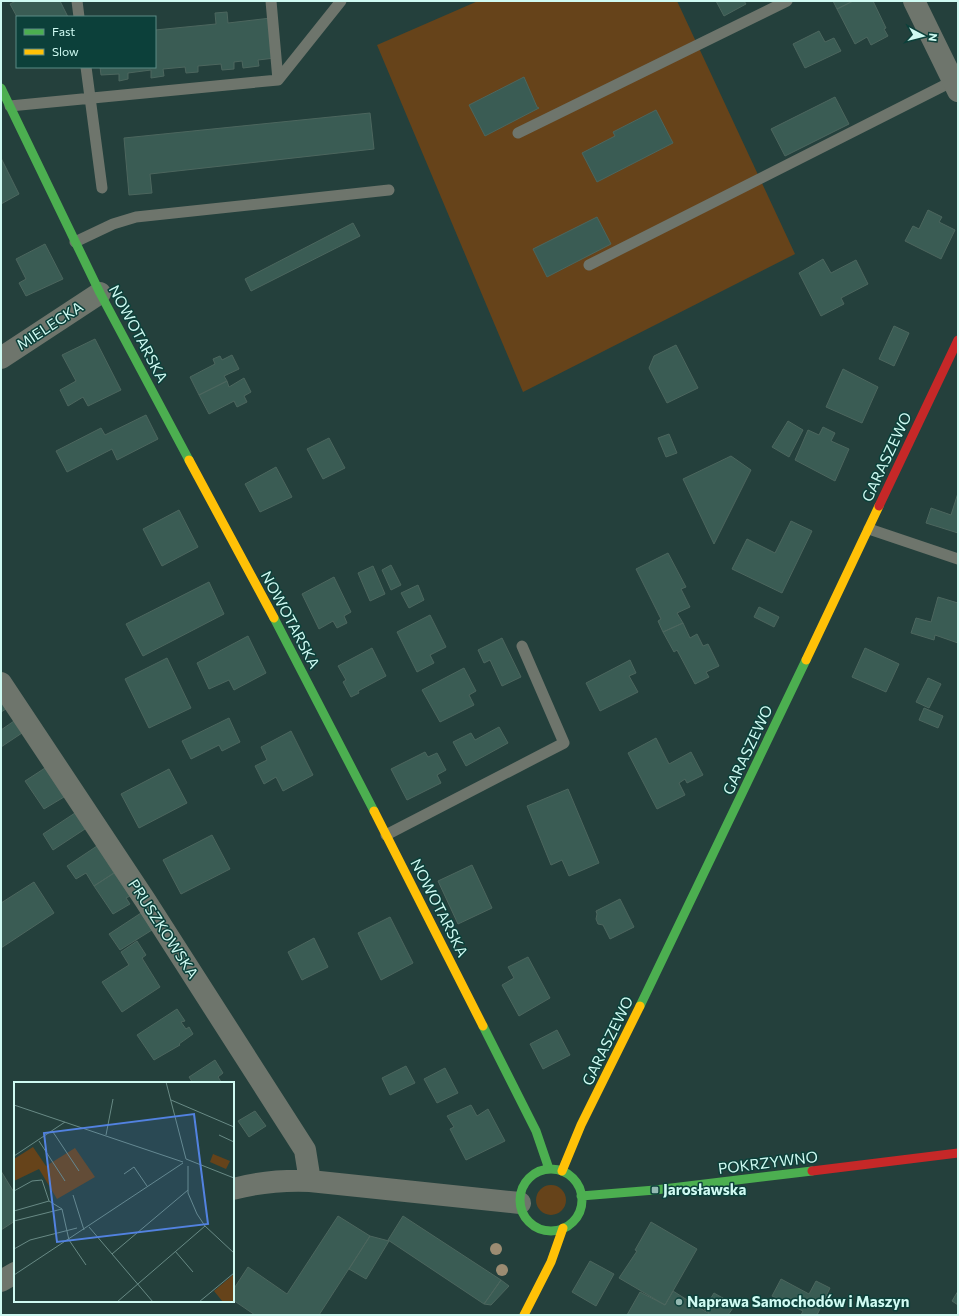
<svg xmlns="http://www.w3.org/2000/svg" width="959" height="1316" viewBox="0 0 959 1316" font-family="Commissioner,sans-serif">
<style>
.green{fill:#66431a}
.building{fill:#3a5c54;stroke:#4c665e}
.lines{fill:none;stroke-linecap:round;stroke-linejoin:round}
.lane{stroke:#6e756c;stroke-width:11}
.street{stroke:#6e756c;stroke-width:22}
.fast{stroke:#4caf50;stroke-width:9}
.slow{stroke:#ffc107;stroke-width:9}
.jam{stroke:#c62828;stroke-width:9}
.tree{fill:#9c8c72}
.poi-dot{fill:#93b9b2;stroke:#0c403a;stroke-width:1.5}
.labels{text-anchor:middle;stroke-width:3;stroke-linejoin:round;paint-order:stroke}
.street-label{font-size:15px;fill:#cffaf2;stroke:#0c403a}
.poi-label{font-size:15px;font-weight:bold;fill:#cffaf2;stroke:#0c403a;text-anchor:start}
.inset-road{fill:none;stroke:#688a85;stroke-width:1}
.view{fill:#5282e0;fill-opacity:0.15;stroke:#5282e0;stroke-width:2}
.inset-edge{fill:none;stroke:#cffaf2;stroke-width:2}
</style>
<rect width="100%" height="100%" fill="#24403c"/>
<path class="green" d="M478,1H677L795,254L523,392L377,45Z
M536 1200a15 15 0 1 1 30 0a15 15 0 1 1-30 0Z"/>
<path class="building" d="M16,1H60L68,17H17L10,4Z
M716,1H744L746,4L724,16Z
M833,1H853L837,9Z
M853,1H873L886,28L884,29L888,36L871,45L867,37L855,44L837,9Z
M227,12L228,23L271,18L275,58L258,60L259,66L243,68L242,61L234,62V69L222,70L221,64L198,66V72L186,73L185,67L163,69L164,76L151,78V70L128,73V79L119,81V74L101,75L100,67H155V30L216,24L215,13Z
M819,31L825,42L834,38L841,51L805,68L793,44Z
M524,77L537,107L539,108L485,136L469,105Z
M835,97L849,124L785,156L771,129Z
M656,110L673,143L597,182L582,153L615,136L613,132Z
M370,113L374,149L150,174L152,193L129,195L124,138Z
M1,158L19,194L1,204Z
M928,210L942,217L939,222L955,230L941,259L905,241L913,226L919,229Z
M597,217L611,244L547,277L533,249Z
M353,223L360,236L251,291L245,279Z
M45,244L63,279L26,296L19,283L26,279L16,259Z
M823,259L831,273L856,260L868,284L841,298L844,304L821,316L799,273Z
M894,326L909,333L894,366L879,359Z
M95,339L121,390L88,406L83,397L68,406L60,390L76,381L62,355Z
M676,345L698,388L667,403L649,368L654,356Z
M232,355L239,369L224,376L227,381L199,395L190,377L215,364L213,359L220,356L222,360Z
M843,369L878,387L862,423L826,407Z
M244,378L251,392L244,396L247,402L237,407L234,401L209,414L199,395L227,381L229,387Z
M146,415L158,439L117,460L112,449L67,472L56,451L101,428L105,435Z
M788,421L803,430L789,457L772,447Z
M823,427L835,433L831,441L849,449L835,481L795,460L808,430L819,435Z
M669,434L677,453L666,457L658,438Z
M329,438L345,468L323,479L307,449Z
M731,456L751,470L714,544L683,479Z
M276,467L292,497L260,512L245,484Z
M958,493V533L926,523L931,508L951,515Z
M179,510L198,547L162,566L143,529Z
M791,521L812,531L782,593L732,569L747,539L775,553Z
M668,553L686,587L681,589L690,607L677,613L683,623L663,632L658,621L661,619L636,569Z
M391,565L401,585L391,590L382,570Z
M373,566L385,594L370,601L358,573Z
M334,577L351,612L344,616L347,623L337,628L333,621L319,629L302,594Z
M209,582L224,614L143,656L126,624Z
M418,585L424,600L409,608L401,593Z
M938,597L958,603V643L935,635L934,640L911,633L916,618L931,622Z
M759,607L779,617L774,627L754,617Z
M430,615L446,647L430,655L434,663L417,672L397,632Z
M683,623L690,638L697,634L703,646L708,644L719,666L706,672L709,677L695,684L677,650L674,652L663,632Z
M248,636L266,673L234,690L229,680L209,689L197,663Z
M502,638L521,677L502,686L490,660L484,663L478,650Z
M372,648L386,676L358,691L359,693L351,697L343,682L346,680L338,666Z
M865,648L899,664L886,692L852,677Z
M167,658L191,708L149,728L125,679Z
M630,660L636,673L629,676L638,692L600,711L586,683Z
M464,668L476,691L469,695L474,705L440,722L422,690Z
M928,678L941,684L929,708L916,702Z
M1,701L6,709L1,712Z
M924,708L943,716L938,728L919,720Z
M229,718L240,742L222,751L219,745L191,759L182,741Z
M14,721L22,733L1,747V730Z
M499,727L508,743L466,766L453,742L471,733L475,740Z
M291,731L313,775L283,791L276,777L264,784L255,766L267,760L261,747Z
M656,738L669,764L691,752L703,775L687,783L685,779L679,783L685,795L657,809L628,753Z
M425,752L428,757L437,753L446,770L437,775L441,783L407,800L391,769Z
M45,768L64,797L44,809L25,781Z
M169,769L187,803L139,828L121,794Z
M568,789L599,863L569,876L562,860L551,865L527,806Z
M75,813L85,829L53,850L43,834Z
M212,835L230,869L181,894L163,860Z
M97,846L114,873L94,886L86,873L76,879L67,866Z
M472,865L492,908L458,924L438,881Z
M114,873L130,896L126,898L130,904L113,914L94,886Z
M34,882L54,913L1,948V903Z
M620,899L634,927L610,939L603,925L598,924L596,919L597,914L596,911Z
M141,913L152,930L120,950L109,934Z
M390,917L413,963L381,980L358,933Z
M314,938L328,967L302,980L288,952Z
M137,941L146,955L142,958L160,987L122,1012L102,982L129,965L121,952Z
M528,957L550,998L519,1016L502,985L514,978L508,967Z
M177,1009L185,1021L181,1022L186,1029L189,1027L193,1034L179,1044L180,1045L154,1060L137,1035Z
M557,1030L570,1055L543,1069L530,1044Z
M215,1060L223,1073L218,1077L222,1083H193L189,1077Z
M406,1066L415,1083L390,1095L382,1078Z
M445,1068L458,1093L437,1103L424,1079Z
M471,1105L477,1116L488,1109L505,1141L466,1160L450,1129L454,1127L447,1116Z
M255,1111L266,1126L249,1137L238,1121Z
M1,1171L15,1194V1221L1,1230Z
M338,1216L370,1236L319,1315H255L233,1300V1290L248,1267L287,1294Z
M403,1216L501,1280L484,1304L388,1240Z
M651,1222L697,1249L665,1305L619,1278L637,1251L635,1250Z
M370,1236L389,1241L366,1279L349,1269Z
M590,1261L614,1274L596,1306L572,1292Z
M781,1279L809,1294L816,1281L830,1288L817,1315H801L803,1311L772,1296Z
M501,1280L509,1286L491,1305L484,1304Z
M673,1291L711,1315H627L640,1292L665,1305Z
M958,1291V1305L952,1301Z
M714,1293L735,1305L728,1315H712L704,1309Z"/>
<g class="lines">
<path class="lane" d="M77,1L79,17
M271,1L278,80
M86,67L102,188
M10,106L278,80L341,1
M518,133L787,1
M75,242L113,224L136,217L389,190
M589,265L953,81
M869,529L958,559
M386,835L564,743L522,646"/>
<path class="street" d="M914,1L958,91
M1,358L100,293
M1,683L145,900L305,1150L310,1181
M233,1189C259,1182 284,1180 310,1181L520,1203
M1,1281L15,1273"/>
<path class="fast" d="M1,88L100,293L189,460
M274,618L374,811
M640,1006L806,660
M483,1026L536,1131L549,1169
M520 1200a31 31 0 1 1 62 0a31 31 0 1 1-62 0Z
M581,1196L655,1190L812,1171"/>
<path class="slow" d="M189,460L274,618
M806,660L879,506
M374,811L483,1026
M562,1171L581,1125L640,1006
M524,1315L551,1262L563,1228"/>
<path class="jam" d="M879,506L958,340
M812,1171L958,1153"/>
</g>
<g class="tree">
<circle cx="496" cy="1249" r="6"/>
<circle cx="502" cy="1270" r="6"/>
</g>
<g class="poi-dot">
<rect x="651" y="1186" width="8" height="8" rx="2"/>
<circle cx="679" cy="1302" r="4"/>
</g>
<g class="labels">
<g class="street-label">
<text transform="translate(50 326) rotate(-33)" y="5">MIELECKA</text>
<text transform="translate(138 334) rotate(62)" y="5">NOWOTARSKA</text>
<text transform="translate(887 457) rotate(-65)" y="5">GARASZEWO</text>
<text transform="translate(290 620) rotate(62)" y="5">NOWOTARSKA</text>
<text transform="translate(748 750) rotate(-65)" y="5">GARASZEWO</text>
<text transform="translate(439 908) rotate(63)" y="5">NOWOTARSKA</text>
<text transform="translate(163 929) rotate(57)" y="5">PRUSZKOWSKA</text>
<text transform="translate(608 1041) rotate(-64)" y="5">GARASZEWO</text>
<text transform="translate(768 1163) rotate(-7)" y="5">POKRZYWNO</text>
</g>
<g class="poi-label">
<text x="663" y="1195">Jarosławska</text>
<text x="687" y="1307">Naprawa Samochodów i Maszyn</text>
</g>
</g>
<g transform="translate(14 1082)">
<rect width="220" height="220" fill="#24403c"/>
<path d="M19,65L32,84L61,66L81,95L43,117L25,87L0,99V77ZM199,72L216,79L212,87L196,80ZM220,192V220H209L200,209Z" fill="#66431a"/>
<path class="inset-road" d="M152,0L172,77M157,18L220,45M0,23L169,80M39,50L65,89M92,53L99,17M205,53L220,60M25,59L51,99M0,74L51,40M172,77L220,96M174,84V111L183,132L191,144L220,171M110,92L120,85L133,104M0,109L18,99L28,98L35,119L48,127L55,158L72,183M59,113L70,148M0,129L35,119M0,139L48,127M75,145L139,220M0,167L16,158L63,146M161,169L179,190M98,172L174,108M0,193L169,81M103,220L191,144M185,220L220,191"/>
<path class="view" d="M180,32L194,142L43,160L30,51Z"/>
<rect width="220" height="220" class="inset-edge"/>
</g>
<rect width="959" height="1316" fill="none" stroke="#cffaf2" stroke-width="4"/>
<rect x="16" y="16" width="140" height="52" fill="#0c403a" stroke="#5a8a84"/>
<rect x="24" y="29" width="20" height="6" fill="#4caf50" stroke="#5a8a84"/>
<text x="52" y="36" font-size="12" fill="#cffaf2">Fast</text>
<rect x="24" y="49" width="20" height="6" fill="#ffc107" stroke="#5a8a84"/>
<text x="52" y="56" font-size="12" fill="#cffaf2">Slow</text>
<g transform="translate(923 36) rotate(97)" stroke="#0c403a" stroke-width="3" paint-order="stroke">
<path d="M0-3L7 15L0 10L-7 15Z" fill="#cffaf2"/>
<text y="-6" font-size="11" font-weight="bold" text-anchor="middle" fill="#cffaf2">N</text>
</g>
</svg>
